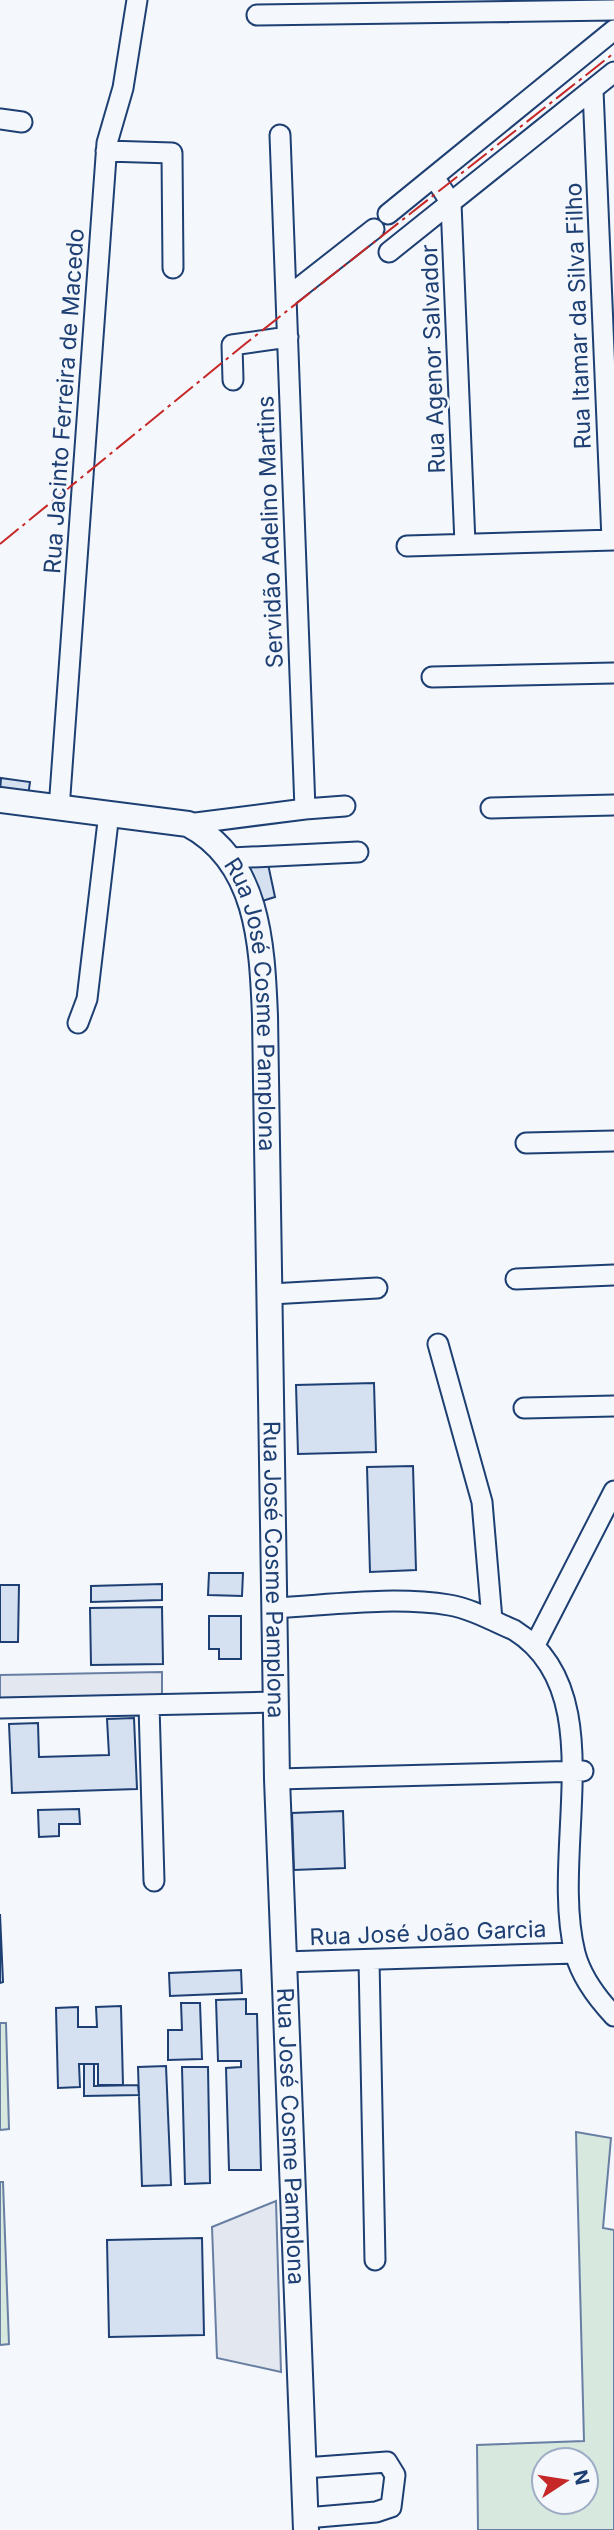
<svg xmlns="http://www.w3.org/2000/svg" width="614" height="2530" viewBox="0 0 614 2530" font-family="Inter,sans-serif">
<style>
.green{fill:#d7e8df;stroke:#687fa3;stroke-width:2;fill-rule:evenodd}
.parking{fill:#e3e8f0;stroke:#687fa3;stroke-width:2}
.building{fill:#d5e0f0;stroke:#1d3f73;stroke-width:2}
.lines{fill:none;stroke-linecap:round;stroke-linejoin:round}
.minor-casing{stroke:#1d3f73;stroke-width:23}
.major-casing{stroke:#1d3f73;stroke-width:28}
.minor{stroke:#f4f7fb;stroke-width:19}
.major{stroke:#f4f7fb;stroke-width:24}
.power{stroke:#c62828;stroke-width:2;stroke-dasharray:24 5 3.5 5;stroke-linecap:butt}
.labels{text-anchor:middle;stroke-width:5;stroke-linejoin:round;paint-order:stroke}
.street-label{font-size:23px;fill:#1d3f73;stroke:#f4f7fb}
</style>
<rect width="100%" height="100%" fill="#f4f7fb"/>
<path class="green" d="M0,2023H6L9,2129L0,2130Z
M576,2132L611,2138L603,2228L614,2230V2530H478L477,2445L584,2441ZM544,2460H586V2502H544Z
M0,2182H3L9,2344L0,2345Z"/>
<path class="parking" d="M162,1672V1702L0,1704V1675Z
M276,2201L281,2372L217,2358L212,2227Z"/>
<path class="building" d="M1,778L30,782L28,796L0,793Z
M268,864L275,897L259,902L249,867Z
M374,1383L376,1452L298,1454L296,1385Z
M413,1466L416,1570L370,1572L367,1467Z
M209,1573H243L242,1596L208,1595Z
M162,1584V1600L91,1602V1586Z
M0,1585H19L18,1642H0Z
M162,1607L163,1664L91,1665L90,1608Z
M209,1616H241V1659H219V1649H209Z
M134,1718L137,1789L12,1793L9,1724L38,1723L39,1757L109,1755L107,1719Z
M79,1809L80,1824H59V1836L39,1837L38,1810Z
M343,1811L345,1868L294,1870L292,1813Z
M0,1914L3,1982L0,1983Z
M241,1970L242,1993L170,1996L169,1973Z
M246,1999V2014H257L261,2170H229L226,2068L241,2067V2061H218L216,2000Z
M181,2003H200L202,2059L168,2060V2030H182Z
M121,2006L123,2085H98V2064H79L80,2087L58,2088L56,2008L78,2007V2027H97L96,2007Z
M84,2064H94V2086L138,2085L139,2095L84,2096Z
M166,2066L171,2185L142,2186L138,2067Z
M182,2067H208L210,2183L185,2184Z
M202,2238L204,2335L109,2337L107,2240Z"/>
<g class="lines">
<defs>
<path id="minor" d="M257,15L614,10
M593,90L612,540
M0,119L22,122
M106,151L172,153L173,268
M434,177L451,203L465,544
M388,214L614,30
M389,252L614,72
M286,298L374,229
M233,380L232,345L288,337
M407,546L614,540
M432,677L614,673
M491,808L614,805
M59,809L107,143L123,88L137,0
M305,809L345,806
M188,824L305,809L280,135
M231,858L358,852
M78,1023L87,999L109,813
M526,1143L614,1141
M516,1279L614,1275
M271,1294L377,1288
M438,1344L482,1502L492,1620
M524,1408L614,1406
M274,1608C331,1605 393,1596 449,1605C472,1609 493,1621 514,1630C614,1692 549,1849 575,1953C581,1976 598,1999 614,2016
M537,1641L614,1491
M149,1705L154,1881
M0,1708L275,1702
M277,1779L583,1771
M369,1960L375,2260
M283,1962L575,1953
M304,2468L387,2462L395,2475L391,2507L376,2512L306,2518"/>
<g id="major">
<path id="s1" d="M0,800L188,824C259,861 262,945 265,1016L277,1779L306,2530"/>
</g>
</defs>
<use href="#minor" class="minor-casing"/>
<use href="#major" class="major-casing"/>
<use href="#minor" class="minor"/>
<use href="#major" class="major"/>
<path class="power" d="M0,544L245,344L614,53"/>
</g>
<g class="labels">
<g class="street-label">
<text transform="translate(578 316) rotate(-92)" y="8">Rua Itamar da Silva Filho</text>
<text transform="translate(433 359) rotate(-92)" y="8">Rua Agenor Salvador</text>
<text transform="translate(64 401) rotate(-86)" y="8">Rua Jacinto Ferreira de Macedo</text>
<text transform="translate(270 532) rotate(-92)" y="8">Servidão Adelino Martins</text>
<text dy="8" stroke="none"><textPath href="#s1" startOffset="394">Rua José Cosme Pamplona</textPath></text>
<text dy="8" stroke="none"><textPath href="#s1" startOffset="961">Rua José Cosme Pamplona</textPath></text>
<text transform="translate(428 1933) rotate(-2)" y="8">Rua José João Garcia</text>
<text dy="8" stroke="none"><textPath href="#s1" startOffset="1528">Rua José Cosme Pamplona</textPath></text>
</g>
</g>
<g transform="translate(565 2481) rotate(78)"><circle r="33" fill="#f4f7fb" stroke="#9eadc5" stroke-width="2"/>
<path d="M0-5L12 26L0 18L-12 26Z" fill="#c62828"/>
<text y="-10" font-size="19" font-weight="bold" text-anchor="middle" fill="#1d3f73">N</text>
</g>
</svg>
